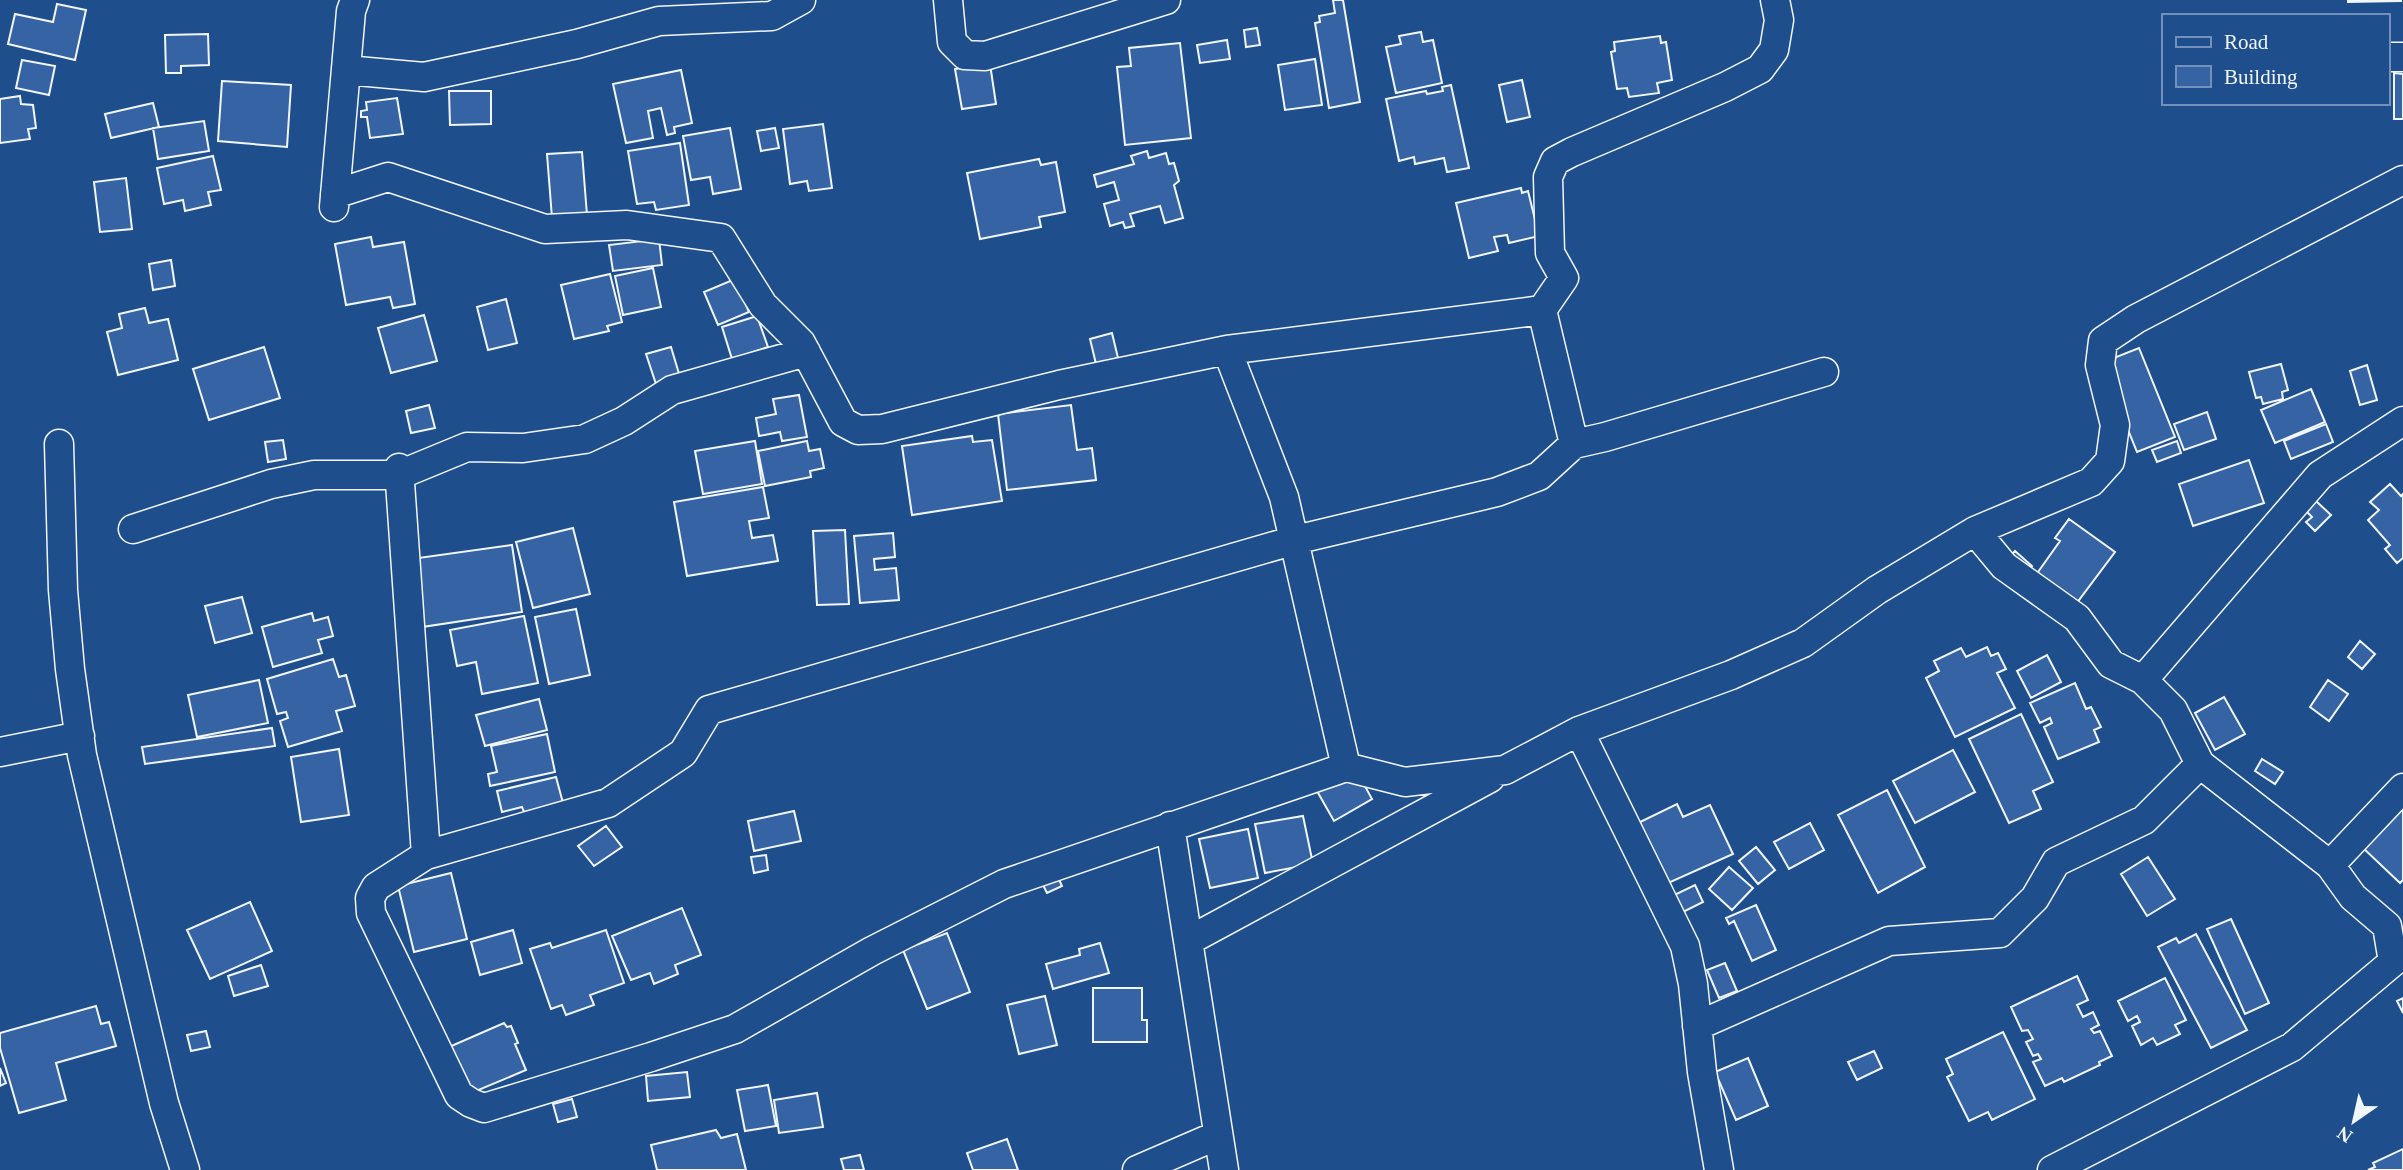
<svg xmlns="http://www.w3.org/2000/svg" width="2403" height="1170" viewBox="0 0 2403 1170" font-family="Georgia,serif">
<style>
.building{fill:#3563a3;stroke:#f2f6ff;stroke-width:2}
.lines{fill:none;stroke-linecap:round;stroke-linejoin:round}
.minor-casing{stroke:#f2f6ff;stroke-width:31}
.minor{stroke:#1f4e8c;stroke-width:28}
</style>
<rect width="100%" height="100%" fill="#1f4e8c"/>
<path class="building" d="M1333,0H1343L1360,102L1329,108L1315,23L1320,22L1319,16L1335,13Z
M2348,0H2401V1L2348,2Z
M57,4L86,10L75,60L8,44L15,14L53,22Z
M1257,28L1260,45L1246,47L1244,30Z
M1421,32L1423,42L1433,40L1442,83L1396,93L1386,47L1401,44L1399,36Z
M208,34L209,65L181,66V73H166L165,35Z
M1660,36L1661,43L1666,42L1672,80L1657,83L1659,93L1629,97L1627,88L1617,89L1611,52L1615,51L1614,42Z
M1227,40L1230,59L1200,63L1197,45Z
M1180,43L1191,138L1125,145L1117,67L1131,66L1129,48Z
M1315,59L1322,105L1285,110L1278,65Z
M22,60L55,66L49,95L16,88Z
M990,64L996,104L962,109L955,69Z
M681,70L692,123L674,127L675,133L667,135L661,108L648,111L653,138L626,143L613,84Z
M2394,73L2403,74V119H2394Z
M1522,80L1530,117L1507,122L1499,85Z
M222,81L291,85L287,147L218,141Z
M1451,85L1469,168L1447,172L1444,158L1415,164L1414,157L1399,161L1386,99L1426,91L1427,94L1443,91L1442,87Z
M449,91H491V124L450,125Z
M20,96L21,104L33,105L36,128L28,129L30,139L0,143V99Z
M397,98L403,134L370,138L367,117H361V111L367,110L366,102Z
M153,103L159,127L111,138L105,114Z
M204,121L209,151L158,159L153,128Z
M823,124L832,188L809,191L807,181L790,184L783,129Z
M730,128L741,189L713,194L710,177L691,180L683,136Z
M775,128L779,148L761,151L757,131Z
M680,143L689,205L656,210L654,202L637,204L628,151Z
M1147,151L1149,158L1166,153L1169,164L1174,163L1179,181L1174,185L1183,218L1165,223L1160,206L1130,214L1134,226L1125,228L1123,222L1110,226L1104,204L1119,200L1114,182L1097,187L1094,175L1134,164L1131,156Z
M582,152L587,215L552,218L547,154Z
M213,156L221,190L208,192L211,205L185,211L183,200L164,204L157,168Z
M1039,159L1041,165L1056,162L1065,212L1039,217L1041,227L980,239L967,173Z
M126,178L132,229L100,232L94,182Z
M1521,188L1522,193L1528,191L1539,236L1509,243L1507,235L1494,237L1498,251L1469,258L1456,203Z
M371,237L373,247L404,242L415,304L393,308L390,297L346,305L335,244Z
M659,239L662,265L613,271L609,245Z
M171,260L175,286L153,290L149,264Z
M653,268L661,307L623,315L615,276Z
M610,274L622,322L607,326L609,331L574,339L561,285Z
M735,279L749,312L718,325L704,292Z
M506,299L517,343L488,350L477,307Z
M145,308L149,323L168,319L178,360L118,375L107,332L122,328L119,314Z
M424,315L437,361L391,373L378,328Z
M757,316L768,347L732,359L722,327Z
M1112,333L1118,358L1096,364L1090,339Z
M264,347L280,398L209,420L193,369Z
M671,347L680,377L656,384L646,354Z
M2139,348L2175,437L2137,452L2101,363Z
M2281,364L2288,390L2282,392L2283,399L2263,404L2261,397L2256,398L2249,372Z
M2367,365L2377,400L2360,405L2350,371Z
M2311,389L2325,422L2275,443L2261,410Z
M799,395L807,437L782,441L780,432L759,436L756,418L776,414L773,399Z
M429,405L435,428L411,433L406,411Z
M1071,405L1077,450L1092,448L1096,480L1007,490L998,414Z
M2207,412L2216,439L2184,450L2174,424Z
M2326,424L2333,442L2291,459L2284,441Z
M972,436L973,442L992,440L1002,501L912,515L902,446Z
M283,440L286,459L268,462L265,442Z
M755,441L762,484L703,494L695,451Z
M807,441L809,451L820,449L824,468L810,471L811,477L765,486L758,451Z
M2177,441L2181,453L2157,462L2152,450Z
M2249,460L2264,503L2193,526L2179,484Z
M2390,484L2401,496L2403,494V558L2397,563L2385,549L2390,545L2368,520L2379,510L2370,502Z
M763,487L769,518L749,521L752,538L773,535L778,561L687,576L674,502Z
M2316,501L2331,515L2315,531L2306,522L2312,517L2306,511Z
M2069,519L2115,552L2073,608L2033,579L2060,541L2055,538Z
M573,528L590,594L533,608L516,542Z
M845,530L849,604L817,605L813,531Z
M893,533L895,557L874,559L875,570L896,568L899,600L860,603L854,536Z
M512,545L522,612L422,627L411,559Z
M2015,551L2032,566L2023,577L2005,562Z
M242,597L252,633L215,643L205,606Z
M576,609L590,675L549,684L535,617Z
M312,613L314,621L328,617L333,636L318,640L322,653L273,667L262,627Z
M524,616L538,683L482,694L476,662L457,666L450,630Z
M2360,641L2375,654L2362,669L2348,657Z
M1987,647L1991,656L1998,653L2006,669L1997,673L2015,708L1955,737L1926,678L1939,671L1934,661L1961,648L1966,657Z
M2047,655L2061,682L2031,698L2017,671Z
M333,659L339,677L346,675L355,706L336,711L342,731L288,747L280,721L288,718L286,712L277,714L267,679Z
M259,680L268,723L197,737L188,695Z
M2328,680L2348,694L2329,721L2310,707Z
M2075,683L2086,709L2091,707L2101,727L2094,730L2099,742L2058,759L2044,727L2052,723L2050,718L2040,723L2030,703Z
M2224,697L2245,734L2215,750L2195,713Z
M539,699L547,730L485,746L476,715Z
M2021,714L2053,782L2033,791L2041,809L2009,823L1969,739Z
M272,728L275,746L145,764L142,747Z
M547,734L555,772L490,786L488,774L497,772L491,746Z
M339,749L349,815L301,822L291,757Z
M1953,750L1975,792L1915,823L1893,781Z
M2262,759L2283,772L2275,784L2255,771Z
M1349,772L1360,777L1372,799L1334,821L1317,791Z
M556,777L563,803L524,812L522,807L502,812L497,791Z
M1887,790L1925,867L1878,893L1838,815Z
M2403,793V880L2400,883L2363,848Z
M1677,804L1683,817L1710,805L1733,854L1666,884L1638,823Z
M794,811L801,841L754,851L748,821Z
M1303,816L1313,864L1265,873L1255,824Z
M1810,823L1824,850L1789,869L1774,842Z
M606,826L622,847L594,866L578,846Z
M1248,829L1258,878L1210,888L1199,839Z
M1756,847L1775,870L1758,884L1739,861Z
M766,855L768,870L754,873L751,857Z
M2148,857L2175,899L2147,916L2121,874Z
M1729,867L1753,888L1732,910L1709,889Z
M1055,871L1062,886L1047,893L1040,879Z
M451,873L467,939L414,952L398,886Z
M1695,885L1703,902L1675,916L1666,899Z
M250,902L272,951L210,979L187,930Z
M1756,905L1776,950L1752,961L1734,921L1729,924L1726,918Z
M682,908L701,955L675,965L678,974L654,984L650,973L631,980L612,936Z
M2231,919L2269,1003L2245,1014L2207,929Z
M513,930L522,963L480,975L471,942Z
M606,930L624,983L590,995L594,1005L566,1015L562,1005L551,1009L530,949L550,943L552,948Z
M947,933L970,992L927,1009L903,950Z
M2196,934L2247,1030L2211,1048L2158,947L2176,938L2179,943Z
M1100,943L1109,973L1053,989L1046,964L1080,955L1079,949Z
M1725,963L1737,991L1719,998L1707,970Z
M261,965L268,986L234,996L228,976Z
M2077,976L2088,1000L2077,1005L2083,1017L2093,1012L2099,1025L2091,1029L2094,1033L2100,1031L2112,1056L2099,1062L2100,1065L2064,1082L2062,1078L2045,1086L2033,1062L2041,1059L2038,1054L2033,1056L2026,1042L2033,1039L2028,1030L2022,1031L2011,1007Z
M2165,978L2186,1020L2175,1025L2180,1034L2157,1045L2153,1038L2141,1045L2132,1026L2140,1022L2137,1016L2128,1021L2118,1001Z
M1093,988H1142V1020H1147V1042H1093Z
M1045,996L1057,1045L1019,1054L1007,1005Z
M2403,998V1013L2397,1001Z
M96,1006L101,1024L109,1022L116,1046L56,1063L66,1100L19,1113L0,1048V1033Z
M504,1023L507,1027L511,1026L518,1043L515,1044L526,1070L469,1094L449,1047Z
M206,1031L210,1047L191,1051L187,1035Z
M2003,1032L2035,1099L1992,1120L1988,1112L1969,1121L1947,1077L1953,1074L1946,1059Z
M1874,1051L1882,1068L1857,1080L1848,1062Z
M1748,1058L1768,1106L1736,1120L1715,1072Z
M0,1068L6,1083L0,1086Z
M687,1072L690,1097L648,1101L646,1076Z
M768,1085L776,1126L745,1131L737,1090Z
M817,1093L823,1127L779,1133L774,1100Z
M572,1099L577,1117L558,1122L553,1104Z
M716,1130L721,1138L737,1134L746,1170H657L651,1145Z
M1007,1139L1018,1170H973L967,1153Z
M2403,1149V1170H2368L2375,1167L2373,1163Z
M860,1155L864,1170H844L841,1159Z"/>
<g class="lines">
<defs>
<path id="minor" d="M948,0L952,42L965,55L985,56L1166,0
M2387,57H2403
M346,70L424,77L577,44L659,21L772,16L801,0
M335,194L388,177L545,229L627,225L721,238L763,305L801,343L843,422L858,430L882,429L1059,385L1227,350L1542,310
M334,207L351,11L355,0
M1227,350L1284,497L1346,767
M59,444L63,590L70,669L82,755L164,1103L185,1170
M1574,444L1542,310L1564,278L1550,253L1548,177L1555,161L1572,152L1725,87L1760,69L1774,50L1779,20L1775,0
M399,468L426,855L376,887L370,898L371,913L459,1095L471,1103L484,1108L651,1057L735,1029L872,951L1004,884L1346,767L1405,782L1505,770L1579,731L1731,675L1803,643L1877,590L1975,531L2004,566L2077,618L2111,664L2143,680L2173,710L2200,764L2330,865L2353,897L2387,926L2393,962
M133,529L271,484L314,475H399L467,447L523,448L585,439L624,421L672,390L806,352
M1975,531L2091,482L2110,461L2115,425L2100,365L2103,341L2136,319L2403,180
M2143,680L2320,475L2403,421
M1579,731L1685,946L1693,984L1702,1072L1719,1170
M0,752L80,736
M1170,826L1224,1170
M426,855L608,803L683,753L709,710L1295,540L1497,492L1539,476L1574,444L1605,437L1824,372
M2330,865L2403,788
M1188,941L1490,778
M1697,1026L1889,941L2000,933L2035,898L2056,862L2144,820L2200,764
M1137,1170L1218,1135
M2052,1170L2292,1047L2393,962L2403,956"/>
</defs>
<use href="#minor" class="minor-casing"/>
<use href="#minor" class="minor"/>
</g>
<rect x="2162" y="14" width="228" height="91" fill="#1f4e8c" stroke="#7391ba" stroke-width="2"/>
<rect x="2176" y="37" width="35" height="10" fill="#1f4e8c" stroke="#7391ba" stroke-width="2"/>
<text x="2224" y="49" font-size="21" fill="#f2f6ff">Road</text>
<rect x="2176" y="66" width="35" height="21" fill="#3563a3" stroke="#7391ba" stroke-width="2"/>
<text x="2224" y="84" font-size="21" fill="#f2f6ff">Building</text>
<g transform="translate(2354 1121) rotate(214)" stroke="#1f4e8c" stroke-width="5" paint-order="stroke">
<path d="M0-5L12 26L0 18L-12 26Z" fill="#f2f6ff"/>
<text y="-10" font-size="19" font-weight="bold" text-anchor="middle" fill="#f2f6ff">N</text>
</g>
</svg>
